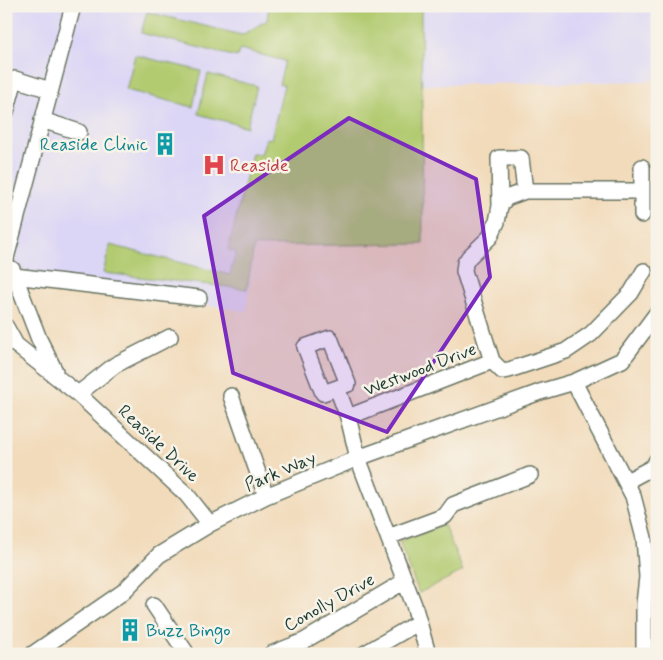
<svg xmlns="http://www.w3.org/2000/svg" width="663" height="660" viewBox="0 0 663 660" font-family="Mynerve,sans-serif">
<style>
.built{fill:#dcd6f6}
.green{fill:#b2cb71;stroke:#688452}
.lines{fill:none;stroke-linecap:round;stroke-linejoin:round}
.minor-casing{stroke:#697463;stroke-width:18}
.minor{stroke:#fff;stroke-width:15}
.marked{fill:#7b2cbf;fill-opacity:0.2;stroke:#7b2cbf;stroke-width:4;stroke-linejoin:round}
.labels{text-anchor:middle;stroke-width:5;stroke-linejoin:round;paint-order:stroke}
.culture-label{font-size:18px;fill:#0d838f;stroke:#f7f3e8;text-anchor:end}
.health-label{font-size:18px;fill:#be3a42;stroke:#f7f3e8;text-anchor:start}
.street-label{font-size:18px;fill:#1f3d34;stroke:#f7f3e8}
</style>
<rect width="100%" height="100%" fill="#f7f3e8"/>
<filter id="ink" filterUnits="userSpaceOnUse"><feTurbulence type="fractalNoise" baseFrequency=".02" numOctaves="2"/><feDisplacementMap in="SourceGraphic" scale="10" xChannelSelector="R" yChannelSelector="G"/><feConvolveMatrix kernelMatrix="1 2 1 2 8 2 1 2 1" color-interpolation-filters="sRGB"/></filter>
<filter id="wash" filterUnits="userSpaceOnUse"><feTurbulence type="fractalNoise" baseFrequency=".0096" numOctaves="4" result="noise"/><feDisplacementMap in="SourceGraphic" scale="20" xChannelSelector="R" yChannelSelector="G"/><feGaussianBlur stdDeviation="1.12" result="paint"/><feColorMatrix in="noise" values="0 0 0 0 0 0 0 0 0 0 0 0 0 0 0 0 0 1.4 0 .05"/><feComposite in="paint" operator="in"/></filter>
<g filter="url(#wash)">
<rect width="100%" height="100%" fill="#f2dbbb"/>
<path class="built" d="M6,6H656L657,76L650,81L422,85L423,244L254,246L246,311L30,280L6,252Z"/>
<path class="green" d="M269,6H421L423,244L254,246L247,289L103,273L110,245L230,275L236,252L228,250L252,153L261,155L266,138L271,139L284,85L279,84L285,61L240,49L237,57L141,33L147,12L242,35L267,20Z
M135,55L201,71L193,107L126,90Z
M208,74L257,86L247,127L198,114Z
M444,525L463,571L419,593L399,541Z"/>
</g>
<g filter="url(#ink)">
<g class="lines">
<defs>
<path id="minor" d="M6,112L15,79L50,90
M42,120L79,132
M642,167V215
M500,206L499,158H521L525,191
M6,258L73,6
M12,269L39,339L55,371
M6,275L199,298
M6,327L16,345L78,394L187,495L210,524
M492,361L464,271L465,263L469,257L490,237L497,222L500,206L506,198L525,191H642
M574,382L633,496L644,538L647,577L644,604V654
M337,388L348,384L330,338L305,347L323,393L337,388L348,417
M78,394L115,365L170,337
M231,396L266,496
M627,481L653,467L657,460
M388,537L445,516L453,505L530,475
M154,605L187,654
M33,654L123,592L159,555L210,524L266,496L358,458L540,392L574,382L622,360L657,313
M271,654L304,641L405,581
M364,654L419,622
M428,654L414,605L358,458L348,417L492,361L502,371L509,370L566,351L591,334L631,293L644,271"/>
</defs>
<use href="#minor" class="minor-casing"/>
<use href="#minor" class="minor"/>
</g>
</g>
<path class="marked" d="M349,118L476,179L490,277L387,432L233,373L204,216Z"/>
<defs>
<symbol id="building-bare" viewBox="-9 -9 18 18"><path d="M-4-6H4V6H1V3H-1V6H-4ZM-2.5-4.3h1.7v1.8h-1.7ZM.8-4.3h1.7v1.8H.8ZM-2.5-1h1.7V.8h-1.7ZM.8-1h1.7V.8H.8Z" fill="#0f9aa8" stroke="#f7f3e8" stroke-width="2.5" paint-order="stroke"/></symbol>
<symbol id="hospital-bare" viewBox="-9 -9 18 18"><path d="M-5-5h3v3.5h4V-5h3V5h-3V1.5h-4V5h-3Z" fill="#e0444e" stroke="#f7f3e8" stroke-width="2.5" paint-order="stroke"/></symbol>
</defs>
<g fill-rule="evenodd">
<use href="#building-bare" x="149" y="128" width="32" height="32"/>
<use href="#hospital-bare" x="198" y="149" width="32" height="32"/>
<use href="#building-bare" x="114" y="614" width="32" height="32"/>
</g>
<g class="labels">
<g class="culture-label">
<text x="148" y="150">Reaside Clinic</text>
<text x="146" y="636" text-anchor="start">Buzz Bingo</text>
</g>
<g class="health-label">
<text x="230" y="171">Reaside</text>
</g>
<g class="street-label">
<text transform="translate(420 369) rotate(-21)" y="6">Westwood Drive</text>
<text transform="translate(159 443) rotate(43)" y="6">Reaside Drive</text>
<text transform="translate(280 471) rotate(-23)" y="6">Park Way</text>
<text transform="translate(329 602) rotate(-29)" y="6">Conolly Drive</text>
</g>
</g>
<rect width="663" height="660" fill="none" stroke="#f7f3e8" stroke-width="25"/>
</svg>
